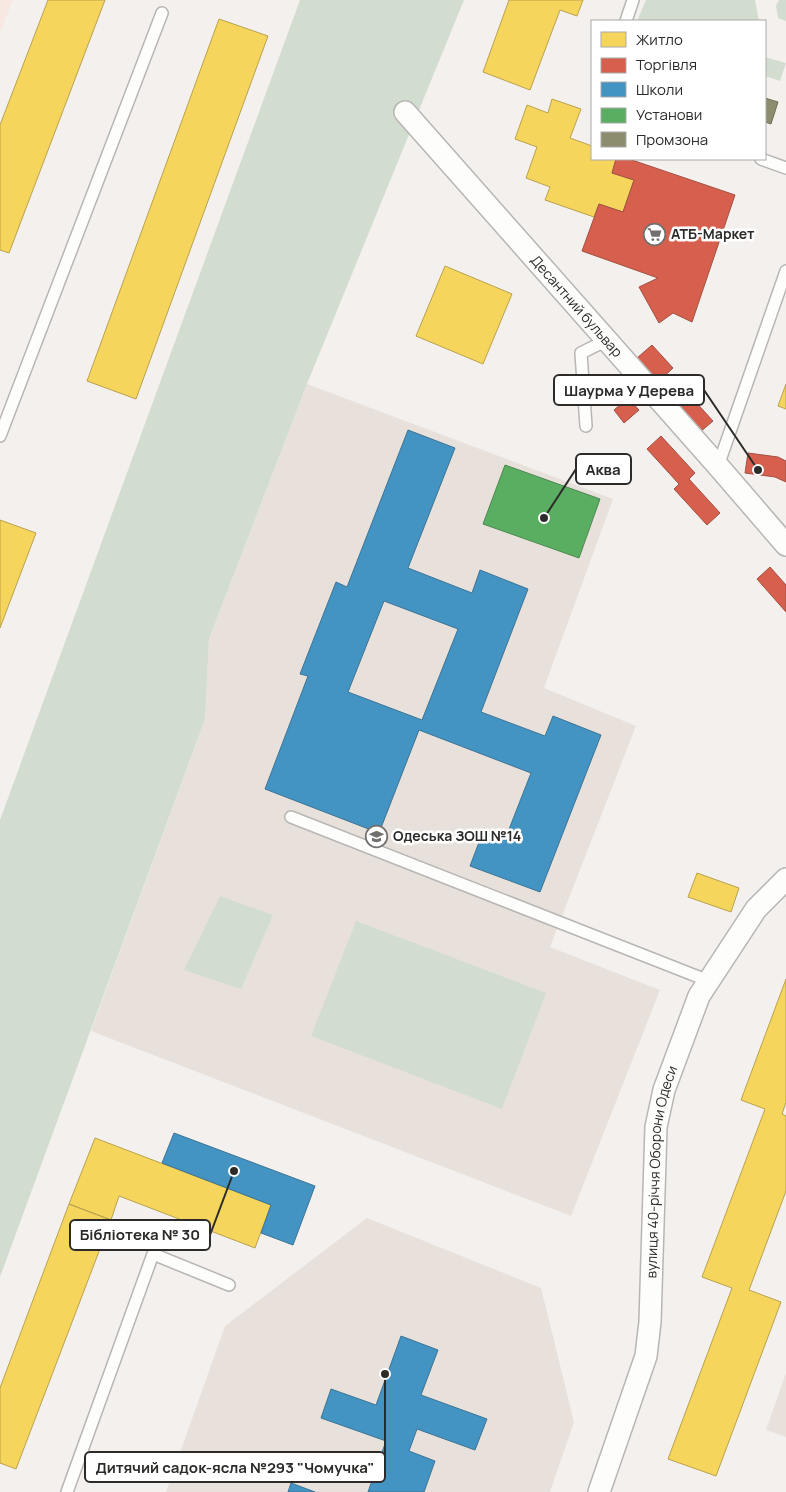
<svg xmlns="http://www.w3.org/2000/svg" width="786" height="1492" viewBox="0 0 786 1492" font-family="Manrope,sans-serif">
<style>
.industrial{fill:#f7e8e2}
.built{fill:#e8e1db}
.green{fill:#d3ddcf}
.homes{fill:#f6d55c;stroke:#b9a24d}
.shops{fill:#d6604d;stroke:#a35042}
.schools{fill:#4393c3;stroke:#3c7495;fill-rule:evenodd}
.public{fill:#5aae61;stroke:#4c8750}
.industry{fill:#8c8c6e;stroke:#6f6f59}
.lines{fill:none;stroke-linecap:round;stroke-linejoin:round}
.lane-casing{stroke:#b8b6b4;stroke-width:14}
.street-casing{stroke:#b8b6b4;stroke-width:24}
.lane{stroke:#fdfdfc;stroke-width:11}
.street{stroke:#fdfdfc;stroke-width:21}
.labels{text-anchor:middle;stroke-width:5;stroke-linejoin:round;paint-order:stroke}
.poi-label{font-size:14px;font-weight:bold;fill:#2c2b29;stroke:#fff;text-anchor:start}
.street-label{font-size:14px;fill:#2c2b29;stroke:#fff}
.leader{fill:none;stroke:#2c2b29;stroke-width:2}
.callout-dot{fill:#2c2b29;stroke:#fff;stroke-width:2}
.callout{fill:#fff;stroke:#2c2b29;stroke-width:2}
.callout-label{font-size:15px;text-anchor:middle;font-weight:bold;fill:#2c2b29}
</style>
<rect width="100%" height="100%" fill="#f3f0ee"/>
<path class="industrial" d="M0,0H13L0,33Z"/>
<path class="built" d="M307,384L613,499L544,688L636,726L550,947L660,990L571,1216L91,1031L205,719L209,639Z
M367,1218L541,1288L574,1422L550,1492H166L225,1326Z
M786,1373V1437L766,1430Z"/>
<path class="green" d="M300,0H464L307,384L209,639L205,719L0,1277V820Z
M646,0H755L759,21H637Z
M779,0H786V21L778,18L776,6Z
M765,57L786,63L780,81L765,76Z
M220,896L273,915L241,989L184,970Z
M356,921L546,993L502,1109L311,1036Z"/>
<path class="homes" d="M48,0H105L9,253L0,250V125Z
M509,0H583L577,16L560,10L530,90L483,72Z
M219,19L268,36L136,399L87,381Z
M552,99L581,109L570,138L592,146V159H616L612,173L634,180L623,212L599,204L594,217L545,200L550,187L526,178L537,147L515,139L527,105L548,113Z
M445,266L512,294L483,364L416,336Z
M786,384V409L778,406Z
M0,520L36,533L0,628Z
M697,873L739,888L731,912L688,897Z
M786,979V1102L782,1114L786,1116V1191L749,1290L781,1302L716,1476L668,1459L732,1288L702,1277L765,1109L741,1100Z
M95,1138L271,1205L255,1248L119,1196L111,1220L69,1204Z
M69,1204L111,1220L16,1469L0,1463V1388Z"/>
<path class="shops" d="M616,159H629L735,195L692,322L673,313L659,323L639,287L658,278L582,251L599,204L623,212L634,180L612,173Z
M652,345L673,368L658,382L637,358Z
M628,398L639,410L624,423L614,410Z
M692,398L713,421L699,433L679,409Z
M661,436L695,473L689,479L720,513L707,525L674,489L679,484L647,449Z
M748,453L778,457L786,461V482L775,477L745,473Z
M770,567L786,585V612L757,579Z"/>
<path class="schools" d="M408,430L455,448L408,568L472,593L480,570L528,589L481,712L545,736L553,716L601,735L540,892L470,866L484,829L506,837L531,773L419,730L379,833L265,789L308,676L300,674L336,582L347,587ZM384,601L458,629L422,720L348,692Z
M174,1133L315,1186L293,1245L261,1233L271,1205L162,1163Z
M401,1336L438,1350L421,1395L487,1419L475,1450L417,1429L409,1451L435,1461L424,1492H368L386,1441L321,1418L331,1389L376,1405Z
M291,1483L315,1492H288Z"/>
<path class="public" d="M505,465L600,499L579,558L483,524Z"/>
<path class="industry" d="M765,98L778,102L771,124L765,122Z"/>
<g class="lines">
<defs>
<path id="lane" d="M626,21L633,0
M761,159L786,168
M586,426L581,353L607,340
M0,436L162,13
M718,466L786,271
M291,817L709,981
M67,1492L153,1254L229,1285"/>
<g id="street">
<path id="s1" d="M405,112L718,466L786,545"/>
<path id="s2" d="M599,1492L646,1356L650,1322L656,1127L664,1090L699,996L756,909L786,879"/>
</g>
</defs>
<use href="#lane" class="lane-casing"/>
<use href="#street" class="street-casing"/>
<use href="#lane" class="lane"/>
<use href="#street" class="street"/>
</g>
<defs>
<symbol id="supermarket-ring" viewBox="-11 -11 22 22"><circle r="9.5" fill="#fff" stroke="#72706e" stroke-width="1.5"/><path d="M-6-5.5h2.5l.6 2H6L4.5 2H-2.5L-4.4-4H-6ZM-1.5 3.2a1.3 1.3 0 1 0 .1 0ZM3 3.2a1.3 1.3 0 1 0 .1 0Z" fill="#72706e"/></symbol>
<symbol id="school-ring" viewBox="-11 -11 22 22"><circle r="9.5" fill="#fff" stroke="#72706e" stroke-width="1.5"/><path d="M0-5L7-2L0 1L-7-2ZM-4 1L0 2.5L4 1V4Q0 6-4 4Z" fill="#72706e"/></symbol>
</defs>
<g fill-rule="evenodd">
<use href="#supermarket-ring" x="642" y="222" width="25" height="25"/>
<use href="#school-ring" x="364" y="824" width="25" height="25"/>
</g>
<g class="labels">
<g class="poi-label">
<text x="671" y="239">АТБ-Маркет</text>
<text x="393" y="841">Одеська ЗОШ №14</text>
</g>
<g class="street-label">
<text dy="5" stroke="none"><textPath href="#s1" startOffset="259">Десантний бульвар</textPath></text>
<text dy="5" stroke="none"><textPath href="#s2" startOffset="329">вулиця 40-річчя Оборони Одеси</textPath></text>
</g>
</g>
<path class="leader" d="M758 470L704 390M544 518L576 469M234 1171L210 1235M385 1374L385 1467"/>
<g class="callout-dot">
<circle cx="758" cy="470" r="5"/>
<circle cx="544" cy="518" r="5"/>
<circle cx="234" cy="1171" r="5"/>
<circle cx="385" cy="1374" r="5"/>
</g>
<g class="callout">
<rect x="554" y="375" width="150" height="30" rx="5"/>
<rect x="576" y="454" width="55" height="30" rx="5"/>
<rect x="70" y="1220" width="140" height="30" rx="5"/>
<rect x="85" y="1452" width="300" height="30" rx="5"/>
</g>
<g class="callout-label">
<text x="629" y="396">Шаурма У Дерева</text>
<text x="603" y="475">Аква</text>
<text x="140" y="1240">Бібліотека № 30</text>
<text x="235" y="1473">Дитячий садок-ясла №293 "Чомучка"</text>
</g>
<rect x="591" y="20" width="175" height="140" fill="#ffffff" stroke="#abaaa9"/>
<rect x="601" y="32" width="25" height="15" fill="#f6d55c" stroke="#abaaa9"/>
<text x="636" y="45" font-size="15" fill="#2c2b29">Житло</text>
<rect x="601" y="58" width="25" height="15" fill="#d6604d" stroke="#abaaa9"/>
<text x="636" y="70" font-size="15" fill="#2c2b29">Торгівля</text>
<rect x="601" y="82" width="25" height="15" fill="#4393c3" stroke="#abaaa9"/>
<text x="636" y="95" font-size="15" fill="#2c2b29">Школи</text>
<rect x="601" y="108" width="25" height="15" fill="#5aae61" stroke="#abaaa9"/>
<text x="636" y="120" font-size="15" fill="#2c2b29">Установи</text>
<rect x="601" y="132" width="25" height="15" fill="#8c8c6e" stroke="#abaaa9"/>
<text x="636" y="145" font-size="15" fill="#2c2b29">Промзона</text>
</svg>
